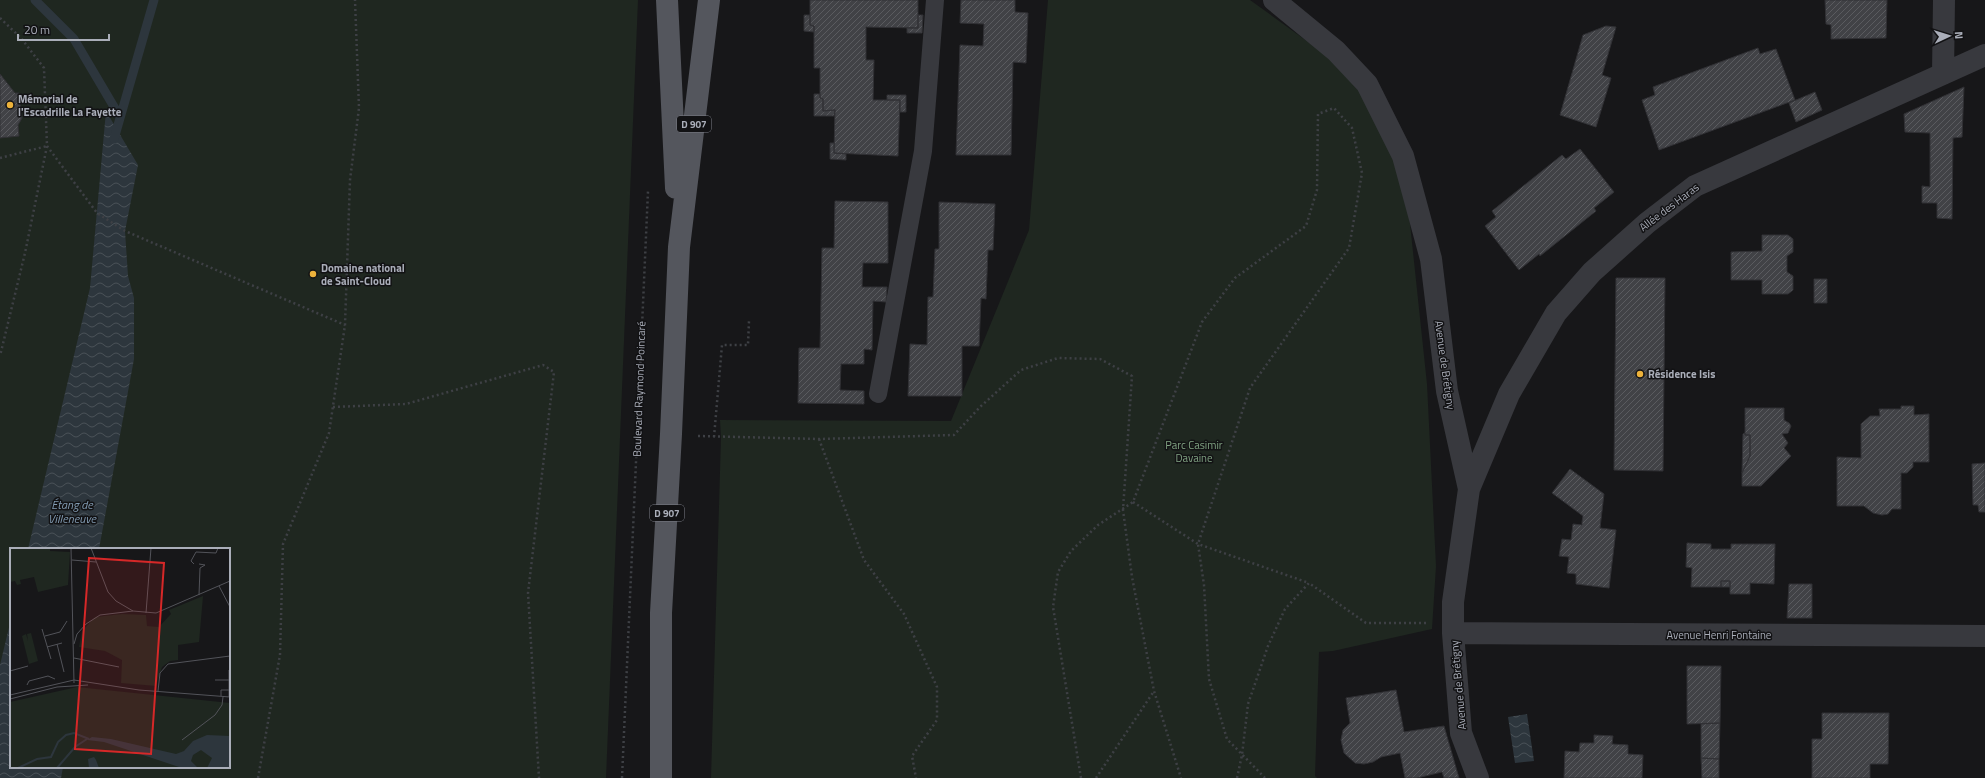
<svg xmlns="http://www.w3.org/2000/svg" width="1985" height="778" viewBox="0 0 1985 778" font-family="'Titillium Web',sans-serif">
<style>
.park{fill:#1f2720;fill-rule:evenodd}
.water{fill:url(#water-waves)}
.lines{fill:none;stroke-linecap:round;stroke-linejoin:round}
.stream{stroke:#2d363d;stroke-width:9}
.building{fill:url(#building-hatch);stroke:#313135}
.path{stroke:#3e4045;stroke-width:2.5;stroke-dasharray:2 3;stroke-linecap:butt}
.service{stroke:#38393e;stroke-width:18}
.minor{stroke:#38393e;stroke-width:22}
.primary{stroke:#54565d;stroke-width:22}
.poi-dot{fill:#edb23b;stroke:#121214;stroke-width:1.5}
.labels{text-anchor:middle;stroke-width:3;stroke-linejoin:round;paint-order:stroke}
.shield{fill:#121214;stroke:#7c7f88;stroke-width:1}
.shield-label{font-size:10px;font-weight:bold;fill:#aaaeb9}
.poi-label{font-size:11px;font-weight:bold;fill:#aaaeb9;stroke:#121214;text-anchor:start}
.street-label{font-size:11px;fill:#aaaeb9;stroke:#121214}
.park-label{font-size:11px;fill:#81a383;stroke:#121214}
.water-label{font-size:12px;font-style:italic;fill:#829bb2;stroke:#121214}
.inset-river{fill:none;stroke:#2d363d;stroke-width:2}
.inset-road{fill:none;stroke:#525359;stroke-width:1}
.view{fill:#d62828;fill-opacity:0.15;stroke:#d62828;stroke-width:2}
.inset-edge{fill:none;stroke:#aaaeb9;stroke-width:2}
</style>
<defs>
<pattern id="water-waves" width="16" height="10" patternUnits="userSpaceOnUse"><rect width="16" height="10" fill="#2d363d"/><path d="M0 5q4-4 8 0t8 0" fill="none" stroke="#495157"/></pattern>
<pattern id="building-hatch" width="6" height="6" patternUnits="userSpaceOnUse"><rect width="6" height="6" fill="#414246"/><path d="M-1 1l2-2M0 6l6-6M5 7l2-2" fill="none" stroke="#5a5b5f"/></pattern>
</defs>
<rect width="100%" height="100%" fill="#171719"/>
<path class="park" d="M0,0H638L606,778H0ZM11,549H229V767H11Z
M1048,0H1250L1329,57L1373,107L1406,186L1427,384L1436,566L1432,629L1333,651L1319,652L1315,776L1317,778H711L721,438L720,420L951,421L1029,230Z"/>
<path class="water" d="M106,111L138,165L125,231L128,276L134,298V359L99,549H28L90,288Z
M11,619V767H63L61,778H0V665Z
M1527,714L1534,761L1515,763L1508,717Z"/>
<g class="lines">
<path class="stream" d="M35,0L74,39L120,117
M114,139L154,0"/>
</g>
<path class="building" d="M810,0H918V28L866,27V60H874L873,100H900L898,156L834,153L835,110L823,111V99L820,98V68H814V26L810,25Z
M961,0H1015V12L1028,13L1026,63L1013,62L1011,155H956L960,45L983,46L984,24L960,23Z
M1825,0H1887L1886,38L1831,39V25L1826,24Z
M804,15H810V25L814,26V32L804,31Z
M918,15H923L922,33H907V28H918Z
M1606,26L1616,27L1602,75L1611,78L1596,127L1560,115L1583,35Z
M1758,48L1760,54L1776,49L1795,100L1659,150L1642,100L1655,95L1653,87Z
M0,74L15,93H19L22,118L18,125L19,136L0,138Z
M1964,87L1962,137L1953,138L1952,219L1937,218V203H1922V186L1930,187V133L1905,132L1904,114Z
M1815,92L1822,110L1796,122L1789,103Z
M814,94H820V98L823,99V111L835,110L834,116H814Z
M887,95H906V112H900V100H887Z
M830,143H834V153L846,154V160L830,159Z
M1580,149L1614,192L1594,208L1596,211L1540,256L1539,254L1519,270L1485,226L1496,217L1492,211L1562,155L1566,159Z
M835,201L888,202V263H863L862,287H887L886,302L873,301L872,350L864,349V364H841L840,390L864,391V404L798,403L799,348H820L822,248H834Z
M939,202L995,204L993,250H988L986,299L981,298L979,346H962V396H908L910,344L927,345L928,297H933L935,249H939Z
M1762,235H1788L1793,239V252L1787,256V272L1793,276V290L1788,294H1762V280H1731V252L1762,251Z
M1616,278H1665L1663,471L1614,470Z
M1814,279H1827V303H1814Z
M1901,406H1914V415L1929,414V462H1913V467L1907,473H1901V509H1892L1888,514L1882,515L1873,513L1864,506H1837V457L1861,458V424L1870,416H1880L1879,409H1901Z
M1745,408H1784V420L1789,423L1791,426L1788,433L1782,434L1788,443L1784,448L1791,456L1761,486H1742V473L1750,456V435H1745Z
M1745,433V435H1750V456L1742,473L1743,434Z
M1985,463V512H1979L1978,505H1973L1972,464Z
M1570,469L1604,494L1600,528L1616,530L1609,588L1576,584V574L1567,573L1569,557L1559,556L1562,539L1571,540L1573,524L1582,525V522L1583,516L1552,493Z
M1687,543L1711,544V549H1731V544H1775L1774,584L1750,583V594H1730V581H1721V587H1691L1692,568L1686,567Z
M1721,581H1730V587H1721Z
M1789,584H1812V618H1787Z
M1687,666H1721L1720,723L1687,724Z
M1396,690L1404,732L1444,726L1459,778H1444L1442,772L1417,778H1405L1400,753L1381,757L1373,762L1364,764L1355,763L1344,753L1341,740L1343,730L1350,723L1346,698Z
M1822,713H1889L1888,764H1870V778H1812V739H1822Z
M1720,723L1719,759L1701,758V724Z
M1594,735L1613,736L1612,744L1628,745V754L1643,755L1642,778H1564L1565,751L1579,752L1580,743H1594Z
M1701,758L1719,759V778H1702Z"/>
<g class="lines">
<path class="path" d="M0,18L21,38L44,68L47,146L25,253L0,356
M47,146L97,213L125,231L345,325
M0,158L47,146
M333,407L406,404L543,365L554,372L528,593L539,778
M698,436L819,439L954,435L980,407L1021,370L1058,358L1100,359L1132,376L1123,510L1132,577L1154,691L1181,778
M714,437L722,345H748L749,321
M819,439L864,560L904,614L937,687V720L912,756L916,778
M1133,502L1198,544L1309,583
M258,778L280,655L283,544L329,433L345,325L350,180L359,108L355,0
M622,778L648,191
M1081,778L1053,607L1058,572L1071,551L1098,525L1133,502L1202,322L1235,278L1306,226L1317,190L1318,114L1334,108L1352,128L1362,173L1349,248L1250,388L1198,544L1204,585L1209,679L1227,739L1265,778
M1096,778L1154,691
M1237,778L1242,755L1248,704L1268,646L1285,609L1309,583L1366,623H1427"/>
<path class="service" d="M878,394L923,151L935,0"/>
<path class="minor" d="M1274,0L1336,51L1367,84L1403,156L1431,259L1447,391L1469,489L1453,602V633L1461,733L1478,778
M1943,74L1944,0
M1469,489L1509,394L1556,313L1592,272L1647,223L1695,186L1985,55
M1453,633L1985,636"/>
<path class="primary" d="M667,0L676,188
M661,778V613L671,434L679,247L709,0"/>
</g>
<g class="poi-dot">
<circle cx="10" cy="105" r="4"/>
<circle cx="313" cy="274" r="4"/>
<circle cx="1640" cy="374" r="4"/>
</g>
<g class="labels">
<g class="shield">
<rect x="677" y="116" width="34" height="16" rx="3"/>
<rect x="650" y="505" width="34" height="16" rx="3"/>
</g>
<g class="shield-label">
<text x="694" y="128">D 907</text>
<text x="667" y="517">D 907</text>
</g>
<g class="poi-label">
<text x="18" y="103">Mémorial de<tspan x="18" dy="13">l'Escadrille La Fayette</tspan></text>
<text x="321" y="272">Domaine national<tspan x="321" dy="13">de Saint-Cloud</tspan></text>
<text x="1648" y="378">Résidence Isis</text>
</g>
<g class="street-label">
<text transform="translate(1669 207) rotate(-37)" y="4">Allée des Haras</text>
<text transform="translate(1445 365) rotate(82)" y="4">Avenue de Brétigny</text>
<text transform="translate(639 389) rotate(-88)" y="4">Boulevard Raymond Poincaré</text>
<text x="1719" y="639">Avenue Henri Fontaine</text>
<text transform="translate(1458 685) rotate(-95)" y="4">Avenue de Brétigny</text>
</g>
<g class="park-label">
<text x="1194" y="449">Parc Casimir<tspan x="1194" dy="13">Davaine</tspan></text>
</g>
<g class="water-label">
<text x="72" y="509">Étang de<tspan x="72" dy="14">Villeneuve</tspan></text>
</g>
</g>
<g transform="translate(10 548)">
<rect width="220" height="220" fill="#171719"/>
<path d="M21,85L28,113L19,116L12,88L16,86L18,93L17,86Z" fill="#1f2720"/>
<path d="M0,0H40V3L60,4L58,37L28,44L24,29L10,32L11,36L7,37L5,33L0,34Z" fill="#1f2720"/>
<path d="M193,48L189,94L168,97V112L160,113L152,119L146,138L111,135L112,112L95,103L69,99L72,83L85,69L112,66L136,67L137,78L149,79L161,66L159,62ZM67,139L220,155V220H0V154Z" fill="#1f2720"/>
<path d="M197,187L220,188V220H197L202,210L191,202L183,207L181,213L188,220H172L94,194L77,192L82,189L101,191L166,206L174,203L183,193ZM84,209L86,212L89,220H79L78,211Z" fill="#2d363d"/>
<path class="inset-river" d="M8,220L27,211L41,209L48,194L56,187L64,185L79,191M47,220L65,199L77,191"/>
<path class="inset-road" d="M61,0L64,135M81,0L98,44L106,53L123,63M62,12L86,14M184,16L181,13L186,4L206,5L208,0M189,16L195,17L190,20L189,47M209,38L220,59M136,65L141,0M32,81L41,111M35,88L50,84L57,73M47,96L54,124M64,96L67,86L76,76L90,67L123,63L146,65L220,33M37,99L52,95M64,110L109,119M219,122V149M0,123L18,118M205,132H219M17,137L19,133L38,128L45,131M148,143L150,125L158,116L220,108M0,147L64,132L129,142L220,149M211,148V142H219M0,151L47,139L78,137M172,192L205,167L212,157L213,149"/>
<path class="view" d="M79,10L154,15L141,206L65,201Z"/>
<rect width="220" height="220" class="inset-edge"/>
</g>
<g transform="translate(1949 36) rotate(86)" stroke="#121214" stroke-width="3" paint-order="stroke">
<path d="M0-3L7 15L0 10L-7 15Z" fill="#aaaeb9"/>
<text y="-6" font-size="11" font-weight="bold" text-anchor="middle" fill="#aaaeb9">N</text>
</g>
<path d="M18 34v6h91v-6" fill="none" stroke="#aaaeb9" stroke-width="2"/>
<text x="24" y="34" font-size="12" fill="#aaaeb9" stroke="#121214" stroke-width="3" paint-order="stroke">20 m</text>
</svg>
